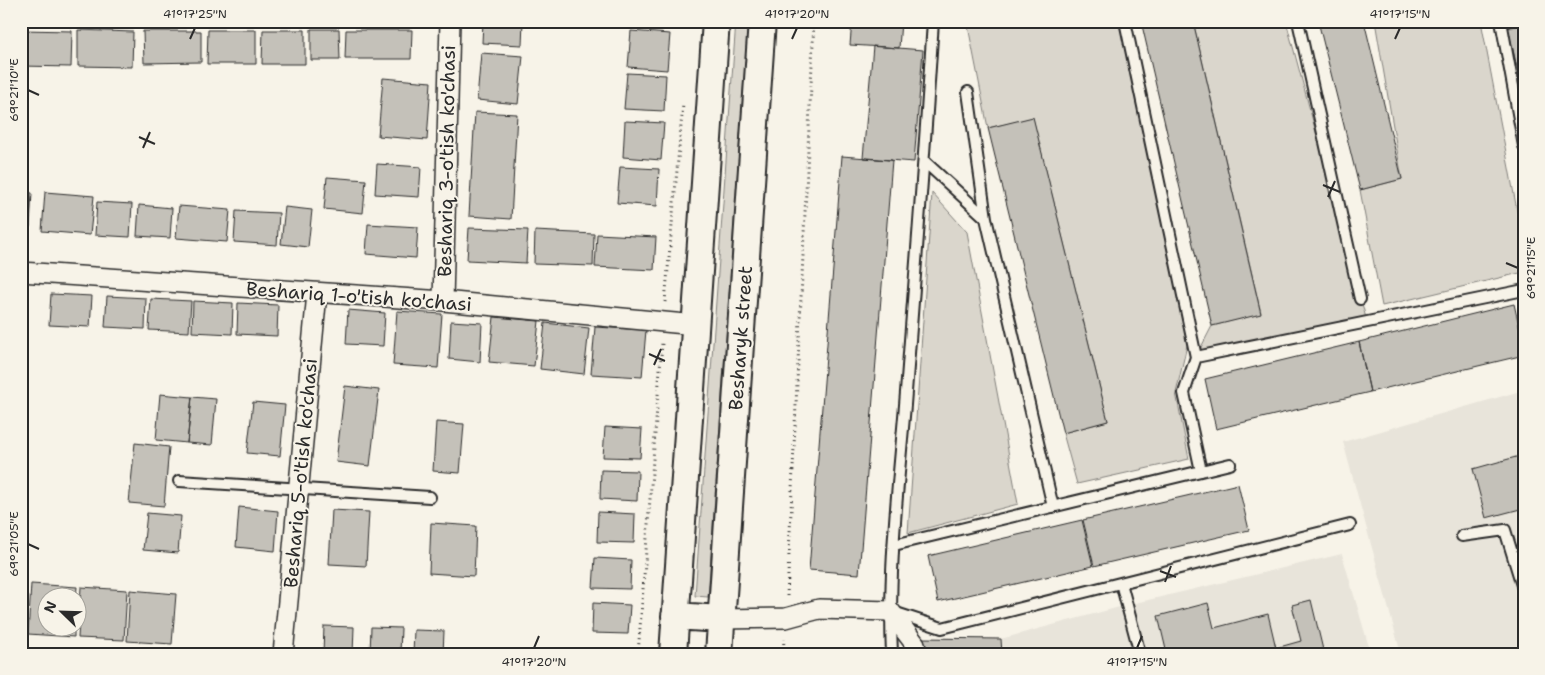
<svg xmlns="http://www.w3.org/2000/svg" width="1545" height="675" viewBox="0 0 1545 675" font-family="'Shantell Sans',sans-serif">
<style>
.built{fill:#e8e4da}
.green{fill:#dad6cc;stroke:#82807c}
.building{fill:#c4c1b9;stroke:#2b2b2b}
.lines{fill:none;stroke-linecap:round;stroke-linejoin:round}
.lane-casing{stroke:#2b2b2b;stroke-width:14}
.street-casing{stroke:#2b2b2b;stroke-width:22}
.secondary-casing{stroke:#2b2b2b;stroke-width:30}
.path{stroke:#2b2b2b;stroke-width:3;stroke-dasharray:1 4;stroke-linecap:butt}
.lane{stroke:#f7f3e8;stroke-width:10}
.street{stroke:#f7f3e8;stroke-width:19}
.secondary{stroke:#f7f3e8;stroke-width:26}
.ticks{fill:none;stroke:#2b2b2b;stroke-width:2}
.labels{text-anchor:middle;stroke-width:4;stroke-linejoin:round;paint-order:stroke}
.street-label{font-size:19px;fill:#2b2b2b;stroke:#f7f3e8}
.neatline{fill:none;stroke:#2b2b2b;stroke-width:2}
.ticks-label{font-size:12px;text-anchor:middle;fill:#2b2b2b}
</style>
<rect width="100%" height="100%" fill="#f7f3e8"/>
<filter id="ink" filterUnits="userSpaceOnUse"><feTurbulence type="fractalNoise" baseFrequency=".02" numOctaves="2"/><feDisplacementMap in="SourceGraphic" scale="10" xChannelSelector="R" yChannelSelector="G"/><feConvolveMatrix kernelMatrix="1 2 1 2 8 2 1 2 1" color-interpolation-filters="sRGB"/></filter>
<g filter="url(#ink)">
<path class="built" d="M1524,390V654H1401L1343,442Z
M1342,554L1371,654H1002L1001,639L1127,605Z"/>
<path class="green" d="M736,21H748L708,597L695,596Z
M967,21H1119L1190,332L1176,393L1189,459L1077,484L1063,433L1108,421L1033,118L988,128Z
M1193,21H1286L1367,322L1196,357L1212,326L1261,313Z
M1375,21H1481L1524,247V272L1382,306L1360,190L1402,179Z
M932,193L967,232L1018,504L908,533Z"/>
<path class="building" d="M483,21H523L522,45L482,43Z
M630,21H669L668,28L629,25Z
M852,21H901L899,48L850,45Z
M1141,21H1193L1261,314L1212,326Z
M1318,21H1364L1402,179L1360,190Z
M1521,25H1524V98L1508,28Z
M311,29H339L340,60H311Z
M21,30L72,31L71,67L21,66Z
M78,30L133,32L132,67L78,66Z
M208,30H256V64H207Z
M263,30H305V64H262Z
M346,30H412L411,59H345Z
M143,31H201V62L144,63Z
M631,31L670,34L667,70L628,67Z
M873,46L923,50L914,162L863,158Z
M481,53L523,56L518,104L477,100Z
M627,73L666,75L664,111L624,109Z
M383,78L431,82L427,140L378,136Z
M475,112L517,114L511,219L469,216Z
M1033,117L1108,421L1063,433L988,128Z
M625,121L664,123L661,160L623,157Z
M842,156L892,160L859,574L809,570Z
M377,164L421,167L419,197L375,194Z
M620,167L659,169L657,206L617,203Z
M327,177L366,180L363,213L324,209Z
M21,191L32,193L30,227L21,226Z
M45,192L94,196L90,235L42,231Z
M97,202L132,204L130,237L95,235Z
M139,205L172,208L170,238L137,236Z
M179,206L230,210L227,242L176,238Z
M285,207L312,210L308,247L281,244Z
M236,211L279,213L277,245L234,242Z
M368,224L418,227L416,258L366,254Z
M469,228L528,230L526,263L467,260Z
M535,231L594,234L593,266L534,264Z
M597,234L656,237L654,270L595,267Z
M51,294L92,296L90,327L49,325Z
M107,296L146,298L145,329L105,327Z
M151,299L191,301L189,332L149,330Z
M193,301L233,303L232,334L192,332Z
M238,303L278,305L277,336L237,334Z
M1514,304L1524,347V355L1370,392L1359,342Z
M348,310L385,313L383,346L346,344Z
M397,311L442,314L438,368L393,365Z
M494,317L539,321L534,366L489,362Z
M451,321L482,323L480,362L449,359Z
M545,323L589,328L584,374L540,369Z
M595,327L646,330L642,377L591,374Z
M1359,342L1370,392L1216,429L1205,379Z
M345,386L379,390L370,466L336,462Z
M160,394L192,397L187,443L156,440Z
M192,397L216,399L212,445L187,443Z
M253,402L285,405L280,456L247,453Z
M436,422L464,424L460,473L433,471Z
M605,427L642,429L640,458L603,457Z
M135,443L169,447L164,506L129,503Z
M1523,455L1524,508L1486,518L1473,469Z
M601,470L638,471L637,501L600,499Z
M1238,484L1249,530L1094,566L1083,520Z
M239,507L278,511L275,551L236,547Z
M332,510L369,512L366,566L329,564Z
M598,512L635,514L634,543L597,542Z
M147,513L181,516L178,553L143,550Z
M1082,520L1093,566L938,602L928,556Z
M431,523L476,526L474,576L429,573Z
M595,558L631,560L630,589L593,588Z
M31,584L77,587L76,598H48V628H74V637L28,634Z
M81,587L127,590L124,640L78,638Z
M130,590L176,594L172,644L127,641Z
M1311,600L1324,654H1167L1158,616L1208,603L1214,628L1268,614L1276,648L1301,641L1292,605Z
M593,603L630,605L628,634L592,633Z
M324,626L354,627L353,654H323Z
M371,627L401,628L400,654H370Z
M414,630L444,631L443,654H413Z
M922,638L1001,639L1002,654H927Z
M589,650L626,651V654H589Z"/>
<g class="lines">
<defs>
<path id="lane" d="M1125,21L1196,357L1184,393L1201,471
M1298,21L1360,299
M1501,21L1524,146
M968,92L986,218L1053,507
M924,161L986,218
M1196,357L1524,290
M179,481L430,497
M1462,536L1505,530L1524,592
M894,545L1230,464
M1121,583L1140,654
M893,612L942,628L1350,525
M892,654C888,571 898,488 905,405C915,277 925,149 933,21"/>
<path id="street" d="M21,272L443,301L696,325
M443,301L450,21
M721,619L786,618L819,609L890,611L915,644L917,654
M283,654L317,293"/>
<path id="secondary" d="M675,616L721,619
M673,654L716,21
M719,654L762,21"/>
</defs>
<use href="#lane" class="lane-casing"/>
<use href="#street" class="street-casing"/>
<use href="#secondary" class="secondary-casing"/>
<path class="path" d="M665,302L683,104
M787,596L814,21
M638,654L662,343
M783,654L784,639"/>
<use href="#lane" class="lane"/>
<use href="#street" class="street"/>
<use href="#secondary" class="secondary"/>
</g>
</g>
<path class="ticks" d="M190,39L195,28M792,39L797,28M1395,39L1400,28M28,90L39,95M139,137L155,144M143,148L150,132M1323,185L1340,192M1328,197L1335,181M1506,263L1518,268M649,354L665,361M654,365L661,349M28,544L39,549M1160,571L1176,577M1165,582L1171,566M534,648L539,636M1137,648L1142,636"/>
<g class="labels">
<g class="street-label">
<text transform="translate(446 161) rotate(-89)" y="7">Beshariq 3-o'tish ko'chasi</text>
<text transform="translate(359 296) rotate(4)" y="7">Beshariq 1-o'tish ko'chasi</text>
<text transform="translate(740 338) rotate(-86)" y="7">Besharyk street</text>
<text transform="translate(300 473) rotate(-85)" y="7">Beshariq 5-o'tish ko'chasi</text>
</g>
</g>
<rect width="1545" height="675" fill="none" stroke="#f7f3e8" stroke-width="55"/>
<g transform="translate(62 612) rotate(293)"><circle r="24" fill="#f7f3e8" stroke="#a5a39c"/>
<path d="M0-4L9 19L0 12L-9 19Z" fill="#2b2b2b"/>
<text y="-8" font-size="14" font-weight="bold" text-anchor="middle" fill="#2b2b2b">N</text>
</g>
<rect x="28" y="28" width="1490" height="620" class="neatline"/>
<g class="ticks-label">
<text x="195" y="18">41°17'25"N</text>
<text x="797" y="18">41°17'20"N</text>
<text x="1400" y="18">41°17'15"N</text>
<text transform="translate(14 90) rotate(-90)" y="4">69°21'10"E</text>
<text transform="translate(1531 268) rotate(-90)" y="4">69°21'15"E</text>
<text transform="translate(14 544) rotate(-90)" y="4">69°21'05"E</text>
<text x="534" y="666">41°17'20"N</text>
<text x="1137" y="666">41°17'15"N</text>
</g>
</svg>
